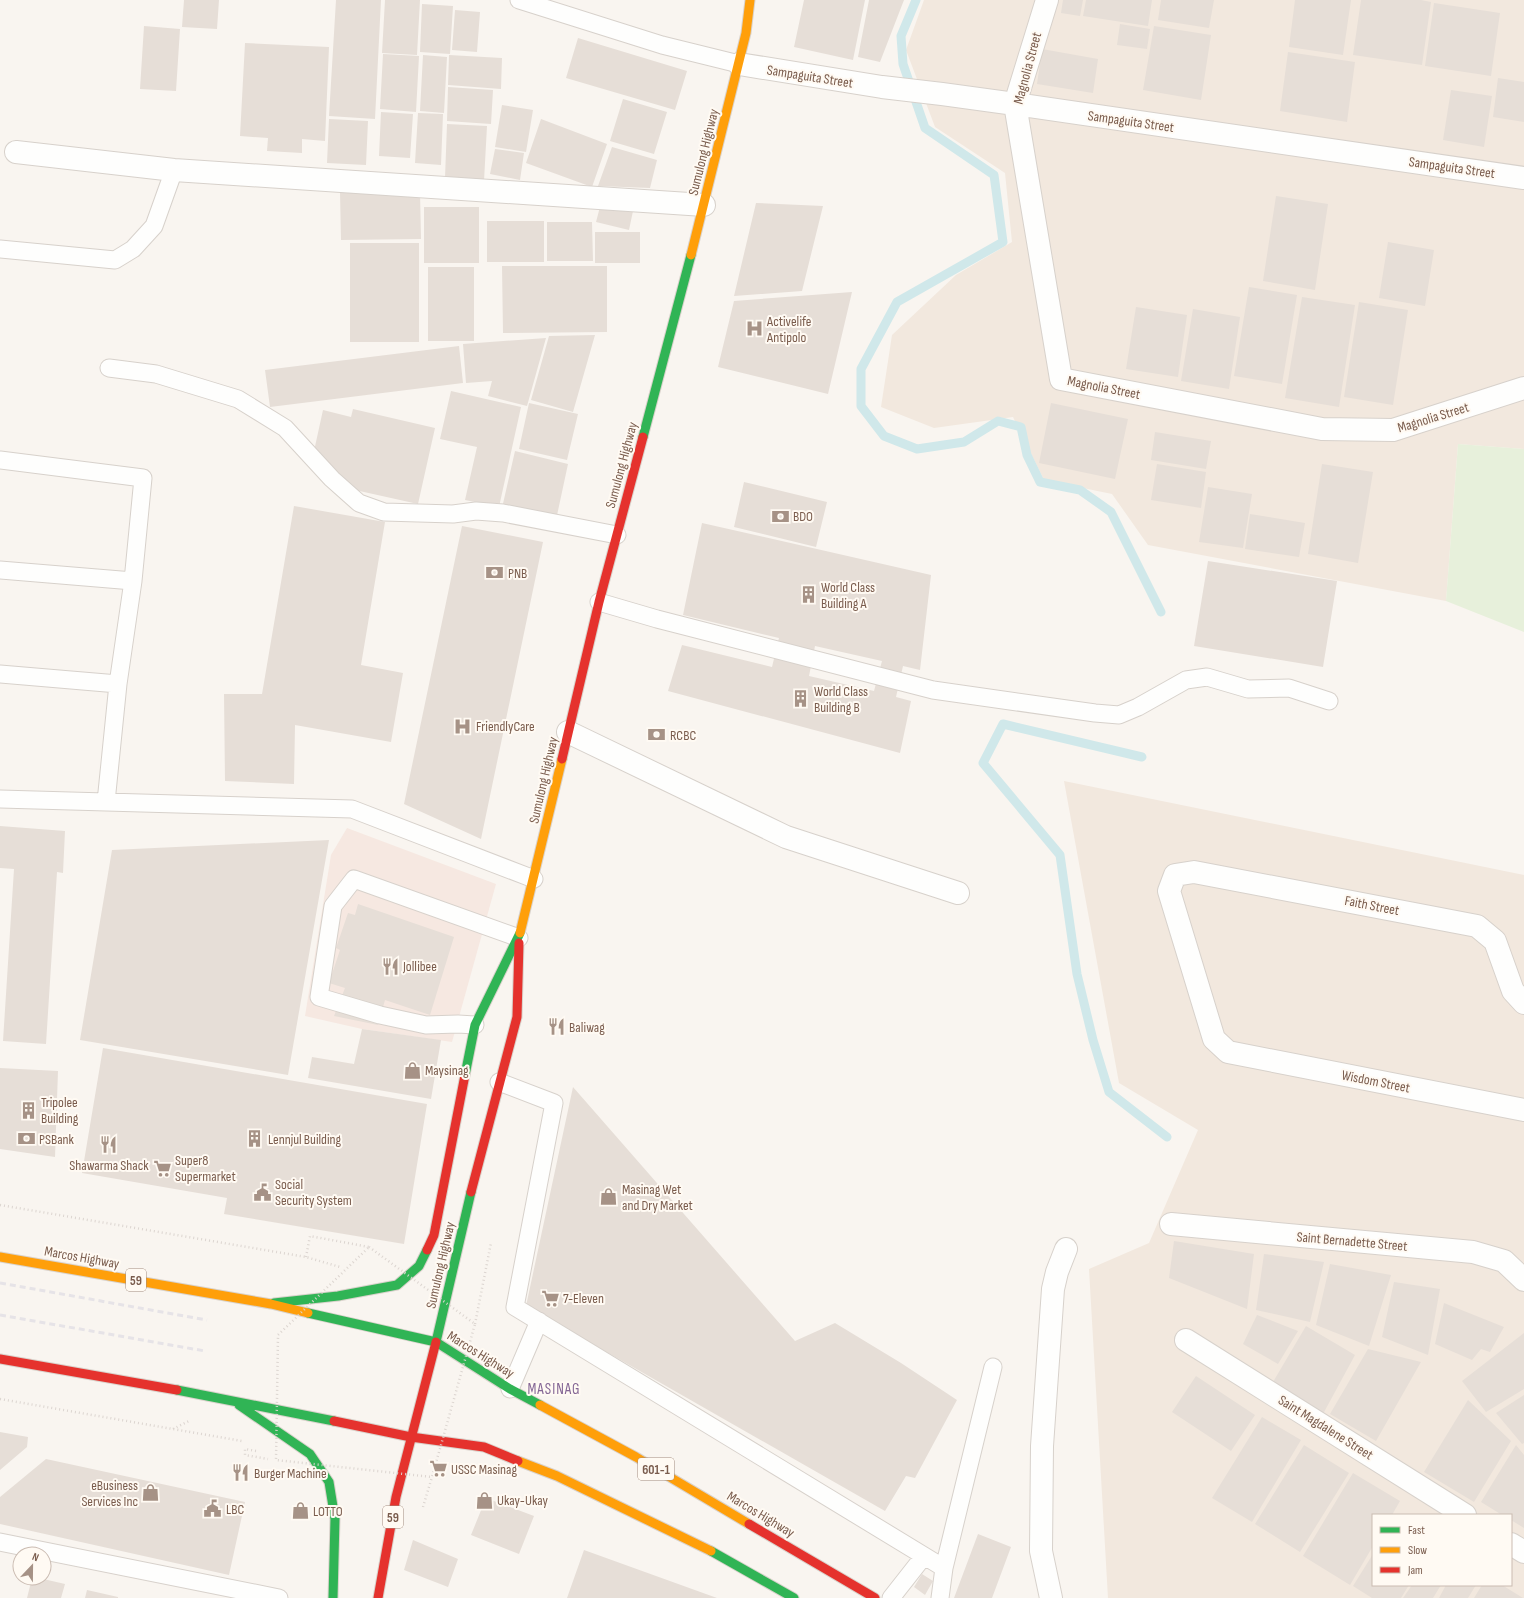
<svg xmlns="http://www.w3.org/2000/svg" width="1524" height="1598" viewBox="0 0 1524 1598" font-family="'Sofia Sans Condensed',sans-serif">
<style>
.residential{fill:#f2e8de;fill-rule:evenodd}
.commercial{fill:#f6e8e1}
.green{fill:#e7f0db}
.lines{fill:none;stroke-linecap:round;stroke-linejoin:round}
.stream{stroke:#d0e8ea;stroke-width:9}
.building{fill:#e6ded7;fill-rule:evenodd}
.lane-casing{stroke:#d7d1cb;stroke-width:19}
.street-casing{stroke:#d7d1cb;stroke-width:24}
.fast-casing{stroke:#d9d2cb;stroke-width:11}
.slow-casing{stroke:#d9d2cb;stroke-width:11}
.jam-casing{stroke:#d9d2cb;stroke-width:11}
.path{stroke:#dcd5d0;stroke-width:2.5;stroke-dasharray:1 3;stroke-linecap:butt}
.lane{stroke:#fefefd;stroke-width:17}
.street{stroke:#fefefd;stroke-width:22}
.fast{stroke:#30b455;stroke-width:9}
.slow{stroke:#ff9f0a;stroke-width:9}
.jam{stroke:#e5322d;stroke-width:9}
.rail{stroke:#e6e3e7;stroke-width:3;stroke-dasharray:6 4;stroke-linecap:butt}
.path-bridge{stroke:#dcd5d0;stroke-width:2.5;stroke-dasharray:1 3;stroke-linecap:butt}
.labels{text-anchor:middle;stroke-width:4;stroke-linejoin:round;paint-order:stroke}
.shield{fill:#fffaf3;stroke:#a28b7f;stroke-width:1}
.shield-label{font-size:13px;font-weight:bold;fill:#7a5c4d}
.street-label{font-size:14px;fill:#7a5c4d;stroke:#fffaf3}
.poi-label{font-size:14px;fill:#7a5c4d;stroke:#fffaf3;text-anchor:start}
.neighbourhood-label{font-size:15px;letter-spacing:1px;fill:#846695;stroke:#fffaf3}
</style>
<rect width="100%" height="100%" fill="#f9f5f0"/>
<path class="residential" d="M924,0H1524V449L1458,444L1446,601L1148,545L1112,494L1044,480L1013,417L934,428L881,407L892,335L956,275L1012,242L1005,173L935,127L906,50Z
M1064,781L1524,875V1598H1108L1089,1269L1149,1243L1198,1130L1119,1083ZM1373,1515H1511V1585H1373Z"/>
<path class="commercial" d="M347,828L496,884L452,1042L362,1029L305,1016L331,855Z"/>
<path class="green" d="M1458,444L1524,449V632L1446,601Z"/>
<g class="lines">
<path class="stream" d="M916,0L901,36L903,64L925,128L994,175L1003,242L897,302L861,369V406L884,436L917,449L964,442L998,421L1021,427L1027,455L1040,482L1080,490L1111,512L1161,612
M1142,757L1003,724L983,763L1060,855L1077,974L1093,1040L1109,1092L1167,1137"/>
</g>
<path class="building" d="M184,0H219L217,29L182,27Z
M336,0H381L375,119L329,116Z
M385,0H420L417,55L382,53Z
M804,0H865L853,60L794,47Z
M869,0H904L880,62L858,57Z
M1063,0H1083L1080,16L1061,13Z
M1086,0H1152L1148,26L1083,16Z
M1161,0H1214L1209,28L1158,20Z
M1295,0H1351L1343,55L1289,47Z
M1361,0H1421L1431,2L1422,65L1353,55Z
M1434,3L1500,13L1491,76L1425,66Z
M422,4L453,6L450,54L420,52Z
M455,10L480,12L477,52L452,50Z
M1120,24L1150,29L1147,49L1117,45Z
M144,26L180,29L176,91L140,89Z
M1154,26L1211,35L1201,100L1143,90Z
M578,38L687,71L675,110L566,78Z
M245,43L329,47L325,141L302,139V153L267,151L268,138L240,136Z
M1042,49L1098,59L1093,93L1037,84Z
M1288,52L1355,62L1347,122L1280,111Z
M383,54L419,56L416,112L380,109Z
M423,55L447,57L444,113L420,111Z
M449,55L502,58L501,89L448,85Z
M1498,78L1524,82V122L1493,117Z
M448,87L493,90L491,124L447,121Z
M1451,90L1492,96L1484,147L1443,140Z
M623,99L667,112L654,154L610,141Z
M502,105L533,110L526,152L495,147Z
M381,112L413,114L410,158L379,156Z
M418,113L443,114L441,165L415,163Z
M329,119L368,121L366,165L327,163Z
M541,119L607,144L592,187L526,163Z
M447,124L487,126L484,181L445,178Z
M612,147L657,160L650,188L598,186Z
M495,149L524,153L520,180L490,174Z
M420,191L421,239L341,240L340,192Z
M1276,196L1328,204L1315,290L1263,281Z
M601,203L633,211L629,230L596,222Z
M756,203L823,206L802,291L734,296Z
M424,207H479V263H424Z
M487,221H544V262H487Z
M547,222H592L593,261H547Z
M595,232H640V263H595Z
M1388,242L1434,250L1425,306L1379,298Z
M350,243H419V342H350Z
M502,266H607V332L503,333Z
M428,267H474V341H428Z
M1249,287L1297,295L1282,384L1234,376Z
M852,292L828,394L718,367L734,301Z
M1302,297L1355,305L1339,407L1285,398Z
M1359,302L1408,310L1393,405L1344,397Z
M1136,307L1187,315L1178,377L1126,369Z
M1193,309L1240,317L1229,389L1181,381Z
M595,335L573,412L531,400L549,336Z
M546,338L527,406L488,396L492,381L466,383L463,344Z
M459,346L463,383L270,407L265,370Z
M451,391L521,407L499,507L465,500L477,447L440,439Z
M529,403L578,414L567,460L519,449Z
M1051,403L1128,419L1115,479L1039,463Z
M353,409L435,428L418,504L346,488L314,451L323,410L351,417Z
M1155,432L1211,441L1206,469L1151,460Z
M515,451L568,464L556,520L502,508Z
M1157,464L1206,472L1201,508L1151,500Z
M1322,464L1373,472L1358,563L1308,554Z
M744,482L827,502L816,547L734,527Z
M1208,487L1252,494L1243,548L1199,542Z
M294,506L385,522L361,665L403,673L391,742L295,725L294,784L225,781L224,694H262Z
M1250,514L1305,523L1299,557L1245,549Z
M702,523L931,575L920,670L903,666L896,697L911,701L900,753L668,691L682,645L772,667L779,638L683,615ZM815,646L882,661L874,691L809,676Z
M462,526L543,542L481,839L404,804Z
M1208,561L1337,581L1323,667L1194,646Z
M0,826L65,831L63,873L57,872L46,1044L3,1041L14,869L0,868Z
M329,840L288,1075L80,1040L112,850Z
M358,904L454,937L430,1015L385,1000L378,1025L334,1016L345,988L329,983L340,950L336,948L348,913L355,915Z
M362,1029L441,1040L431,1099L308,1078L312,1057L354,1064Z
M103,1048L427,1104L404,1244L224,1214L227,1198L82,1173Z
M0,1068L58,1071L55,1157L0,1149Z
M573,1087L795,1341L835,1323L901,1363L957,1400L915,1478L906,1476L885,1511L526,1306Z
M1174,1241L1254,1254L1247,1309L1169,1278Z
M1264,1254L1324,1262L1310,1322L1256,1310Z
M1330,1264L1391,1275L1369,1346L1316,1325Z
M1394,1282L1440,1289L1428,1355L1382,1337Z
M1444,1303L1504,1327L1490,1352L1481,1349L1472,1360L1435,1344Z
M1257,1315L1298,1331L1278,1364L1243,1344Z
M1306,1326L1355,1355L1323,1414L1273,1382Z
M1524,1333V1389L1486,1412L1462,1381Z
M1368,1349L1421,1362L1376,1441L1330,1414Z
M1196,1376L1255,1415L1231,1451L1172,1412Z
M1524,1395V1443L1522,1444L1496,1413Z
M1468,1400L1511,1441L1474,1502L1424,1472Z
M1262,1417L1301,1440L1252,1522L1212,1498Z
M0,1432L28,1437L27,1447L0,1470Z
M1304,1445L1349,1473L1300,1552L1255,1524Z
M1516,1445L1524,1455V1528L1511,1520V1515H1502L1481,1502Z
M46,1459L245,1502L229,1575L0,1524V1497Z
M1353,1473L1400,1501L1392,1515H1373V1546L1350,1585L1303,1556Z
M486,1498L534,1516L519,1554L471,1535Z
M978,1534L1011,1547L992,1598H954Z
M413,1540L458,1559L448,1587L404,1570Z
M584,1550L717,1598H567Z
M1373,1554V1585H1409L1401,1598H1372L1353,1586Z
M922,1574L933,1581L925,1595L914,1587Z
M32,1578H39L65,1584L61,1598H27Z
M1412,1585H1441L1433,1598H1403Z
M1446,1585H1476L1468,1598H1439Z
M1482,1585H1502L1523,1598H1474Z
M87,1590L118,1597V1598H85Z"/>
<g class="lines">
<defs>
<path id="lane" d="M519,0L662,45L739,64
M0,249L115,260L133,249L154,226L174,170
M109,368L156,374L238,399L285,428L332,479L359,503L384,512L453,514L476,511L503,513L617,535
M0,460L143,478L133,581L118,684L106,802
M0,570L133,581
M599,602L657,619L933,690L1095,713L1119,715L1138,707L1186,680L1207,677L1248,689L1289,688L1329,701
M0,674L118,684
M0,799L352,809L534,879
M475,1025L458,1024L426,1025L380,1015L319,997L333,906L354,879L519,938
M499,1082L554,1103L515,1307L944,1568
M510,1389L539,1321
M0,1542L279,1598
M891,1598L924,1556
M940,1598L944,1568L993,1367"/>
<path id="street" d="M1047,0L1015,104L1061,379L1322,429L1393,430L1524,388
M739,64L882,87L942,94L1015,104L1524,178
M16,152L174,170L704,205
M568,732L786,837L958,893
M1524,1003L1513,991L1495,941L1477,926L1194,872L1175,875L1169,891L1214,1039L1228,1052L1524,1110
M1171,1224L1473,1252L1504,1261L1524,1280
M1186,1340L1465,1515
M1511,1544L1524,1552
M1051,1598L1041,1551L1042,1446L1053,1289L1057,1272L1066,1249"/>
<path id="fast" d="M643,437L691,255
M465,1075L475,1025L520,933
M274,1303L338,1296L397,1285L419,1266L427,1250
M308,1313L436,1342L510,1389L540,1405
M436,1342L471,1192
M177,1390L334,1421
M239,1405L310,1454L329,1482L335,1519L333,1598
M711,1551L794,1598"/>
<path id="slow" d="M691,255L746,33L750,0
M520,933L562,759
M0,1257L271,1304L308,1313
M540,1405L636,1457L749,1524
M518,1461L557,1476L711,1551"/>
<path id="jam" d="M562,759L599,602L643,437
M471,1192L517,1017L519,943
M427,1250L434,1235L465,1075
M0,1359L177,1390
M334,1421L411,1437L484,1447L518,1461
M749,1524L875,1598
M378,1598L396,1497L436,1342"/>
</defs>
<use href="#lane" class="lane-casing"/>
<use href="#street" class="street-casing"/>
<use href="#fast" class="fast-casing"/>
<use href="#slow" class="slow-casing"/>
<use href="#jam" class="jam-casing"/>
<path class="path" d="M0,1205L306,1257L340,1267
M306,1257L310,1236L369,1247
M475,1324L491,1243
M0,1399L242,1441
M173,1429L189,1421
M256,1451L245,1449V1455L268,1459
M423,1507L432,1477"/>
<use href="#lane" class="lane"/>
<use href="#street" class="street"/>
<use href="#fast" class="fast"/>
<use href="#slow" class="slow"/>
<use href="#jam" class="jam"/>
<path class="rail" d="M0,1283L207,1320
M0,1315L205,1351"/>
<path class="path-bridge" d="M369,1247L475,1324L432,1477L276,1460L278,1335Z"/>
</g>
<defs>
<symbol id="hospital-bare" viewBox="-9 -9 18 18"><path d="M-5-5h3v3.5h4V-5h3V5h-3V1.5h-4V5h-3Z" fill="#a69286" stroke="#fffaf3" stroke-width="2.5" paint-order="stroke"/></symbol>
<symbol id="bank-bare" viewBox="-9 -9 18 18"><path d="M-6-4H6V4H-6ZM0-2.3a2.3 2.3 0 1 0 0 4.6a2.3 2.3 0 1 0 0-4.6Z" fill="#a69286" stroke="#fffaf3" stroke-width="2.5" paint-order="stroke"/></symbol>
<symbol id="building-bare" viewBox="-9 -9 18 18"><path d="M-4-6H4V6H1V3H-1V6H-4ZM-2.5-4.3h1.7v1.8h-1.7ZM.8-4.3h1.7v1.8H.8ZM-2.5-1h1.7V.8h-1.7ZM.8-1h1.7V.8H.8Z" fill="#a69286" stroke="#fffaf3" stroke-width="2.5" paint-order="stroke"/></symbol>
<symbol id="restaurant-bare" viewBox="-9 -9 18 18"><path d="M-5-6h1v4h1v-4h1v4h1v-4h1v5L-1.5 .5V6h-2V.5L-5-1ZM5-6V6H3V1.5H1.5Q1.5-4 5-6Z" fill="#a69286" stroke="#fffaf3" stroke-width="2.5" paint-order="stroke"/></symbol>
<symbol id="shop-bare" viewBox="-9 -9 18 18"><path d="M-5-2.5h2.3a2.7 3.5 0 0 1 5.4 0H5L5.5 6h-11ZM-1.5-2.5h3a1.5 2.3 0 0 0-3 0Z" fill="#a69286" stroke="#fffaf3" stroke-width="2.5" paint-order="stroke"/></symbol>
<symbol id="supermarket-bare" viewBox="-9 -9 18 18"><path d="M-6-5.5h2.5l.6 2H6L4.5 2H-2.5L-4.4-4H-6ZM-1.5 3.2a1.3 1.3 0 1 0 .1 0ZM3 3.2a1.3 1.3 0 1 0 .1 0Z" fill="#a69286" stroke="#fffaf3" stroke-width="2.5" paint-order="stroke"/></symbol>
<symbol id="civic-bare" viewBox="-9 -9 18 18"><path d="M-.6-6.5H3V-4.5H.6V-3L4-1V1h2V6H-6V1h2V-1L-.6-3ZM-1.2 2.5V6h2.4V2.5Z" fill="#a69286" stroke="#fffaf3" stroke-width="2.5" paint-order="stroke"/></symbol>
</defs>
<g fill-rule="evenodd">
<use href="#hospital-bare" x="742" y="316" width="25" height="25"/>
<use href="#bank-bare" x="768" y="504" width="25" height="25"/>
<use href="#bank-bare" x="482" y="560" width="25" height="25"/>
<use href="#building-bare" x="796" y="582" width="25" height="25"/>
<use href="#building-bare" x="788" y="686" width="25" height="25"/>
<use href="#hospital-bare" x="450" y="714" width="25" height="25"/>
<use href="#bank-bare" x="644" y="722" width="25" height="25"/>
<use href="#restaurant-bare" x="378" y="954" width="25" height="25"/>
<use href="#restaurant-bare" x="544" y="1014" width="25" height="25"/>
<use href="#shop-bare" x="400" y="1058" width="25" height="25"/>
<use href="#building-bare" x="16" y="1098" width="25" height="25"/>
<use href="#bank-bare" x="14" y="1126" width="25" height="25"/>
<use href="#building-bare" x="242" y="1126" width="25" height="25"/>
<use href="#restaurant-bare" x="96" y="1132" width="25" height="25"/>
<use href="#supermarket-bare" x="150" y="1156" width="25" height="25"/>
<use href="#civic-bare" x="250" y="1180" width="25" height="25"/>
<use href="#shop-bare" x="596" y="1184" width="25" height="25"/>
<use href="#supermarket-bare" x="538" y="1286" width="25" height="25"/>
<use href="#supermarket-bare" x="426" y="1456" width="25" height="25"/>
<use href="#restaurant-bare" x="228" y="1460" width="25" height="25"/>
<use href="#shop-bare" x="138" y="1480" width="25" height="25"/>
<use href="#shop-bare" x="472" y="1488" width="25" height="25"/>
<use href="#civic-bare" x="200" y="1496" width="25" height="25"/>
<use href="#shop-bare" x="288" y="1498" width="25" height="25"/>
</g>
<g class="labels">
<g class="shield">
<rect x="126" y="1269" width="20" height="22" rx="3"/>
<rect x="638" y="1458" width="36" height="22" rx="3"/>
<rect x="383" y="1506" width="20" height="22" rx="3"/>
</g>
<g class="shield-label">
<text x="136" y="1285">59</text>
<text x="656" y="1474">601-1</text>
<text x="393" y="1522">59</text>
</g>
<g class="street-label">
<text transform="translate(1027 68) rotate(-75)" y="5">Magnolia Street</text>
<text transform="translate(810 76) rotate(9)" y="5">Sampaguita Street</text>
<text transform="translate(1131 121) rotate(8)" y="5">Sampaguita Street</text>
<text transform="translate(703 152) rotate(-76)" y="5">Sumulong Highway</text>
<text transform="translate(1452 167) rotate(8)" y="5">Sampaguita Street</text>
<text transform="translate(1104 387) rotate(11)" y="5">Magnolia Street</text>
<text transform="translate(1433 417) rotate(-17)" y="5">Magnolia Street</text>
<text transform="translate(621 465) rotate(-75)" y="5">Sumulong Highway</text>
<text transform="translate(543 780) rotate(-77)" y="5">Sumulong Highway</text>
<text transform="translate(1372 905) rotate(11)" y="5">Faith Street</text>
<text transform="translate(1376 1081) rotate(11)" y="5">Wisdom Street</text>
<text transform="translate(1352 1241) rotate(5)" y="5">Saint Bernadette Street</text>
<text transform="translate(82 1257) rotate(10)" y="5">Marcos Highway</text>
<text transform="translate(440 1265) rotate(-77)" y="5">Sumulong Highway</text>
<text transform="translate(481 1354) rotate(32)" y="5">Marcos Highway</text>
<text transform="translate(1326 1427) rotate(32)" y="5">Saint Magdalene Street</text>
<text transform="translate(761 1514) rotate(31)" y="5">Marcos Highway</text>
</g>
<g class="poi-label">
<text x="767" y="326">Activelife<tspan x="767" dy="16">Antipolo</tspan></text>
<text x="793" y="521">BDO</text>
<text x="508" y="578">PNB</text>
<text x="821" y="592">World Class<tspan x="821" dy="16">Building A</tspan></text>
<text x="814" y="696">World Class<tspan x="814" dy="16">Building B</tspan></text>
<text x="476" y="731">FriendlyCare</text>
<text x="670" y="740">RCBC</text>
<text x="403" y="971">Jollibee</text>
<text x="569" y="1032">Baliwag</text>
<text x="425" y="1075">Maysinag</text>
<text x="41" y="1107">Tripolee<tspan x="41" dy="16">Building</tspan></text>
<text x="39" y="1144">PSBank</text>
<text x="268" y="1144">Lennjul Building</text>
<text x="175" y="1165">Super8<tspan x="175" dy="16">Supermarket</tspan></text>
<text x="109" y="1170" text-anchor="middle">Shawarma Shack</text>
<text x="275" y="1189">Social<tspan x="275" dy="16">Security System</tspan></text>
<text x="622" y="1194">Masinag Wet<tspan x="622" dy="16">and Dry Market</tspan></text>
<text x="563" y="1303">7-Eleven</text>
<text x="451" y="1474">USSC Masinag</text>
<text x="254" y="1478">Burger Machine</text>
<text x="138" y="1490" text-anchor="end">eBusiness<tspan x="138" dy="16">Services Inc</tspan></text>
<text x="497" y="1505">Ukay-Ukay</text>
<text x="226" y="1514">LBC</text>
<text x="313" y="1516">LOTTO</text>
</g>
<g class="neighbourhood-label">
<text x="554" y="1394">MASINAG</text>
</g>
</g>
<rect x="1372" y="1514" width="140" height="72" fill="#fffaf3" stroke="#cabbb1"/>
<rect x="1380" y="1527" width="20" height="6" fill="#30b455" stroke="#cabbb1"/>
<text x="1408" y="1534" font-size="12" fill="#7a5c4d">Fast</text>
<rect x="1380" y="1547" width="20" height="6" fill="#ff9f0a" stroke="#cabbb1"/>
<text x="1408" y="1554" font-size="12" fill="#7a5c4d">Slow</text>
<rect x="1380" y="1567" width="20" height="6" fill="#e5322d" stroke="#cabbb1"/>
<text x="1408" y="1574" font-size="12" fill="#7a5c4d">Jam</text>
<g transform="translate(32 1566) rotate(22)"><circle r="19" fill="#fffaf3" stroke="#cabbb1"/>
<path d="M0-3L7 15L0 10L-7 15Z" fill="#a69286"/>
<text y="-6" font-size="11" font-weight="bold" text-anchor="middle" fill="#7a5c4d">N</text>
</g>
</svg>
